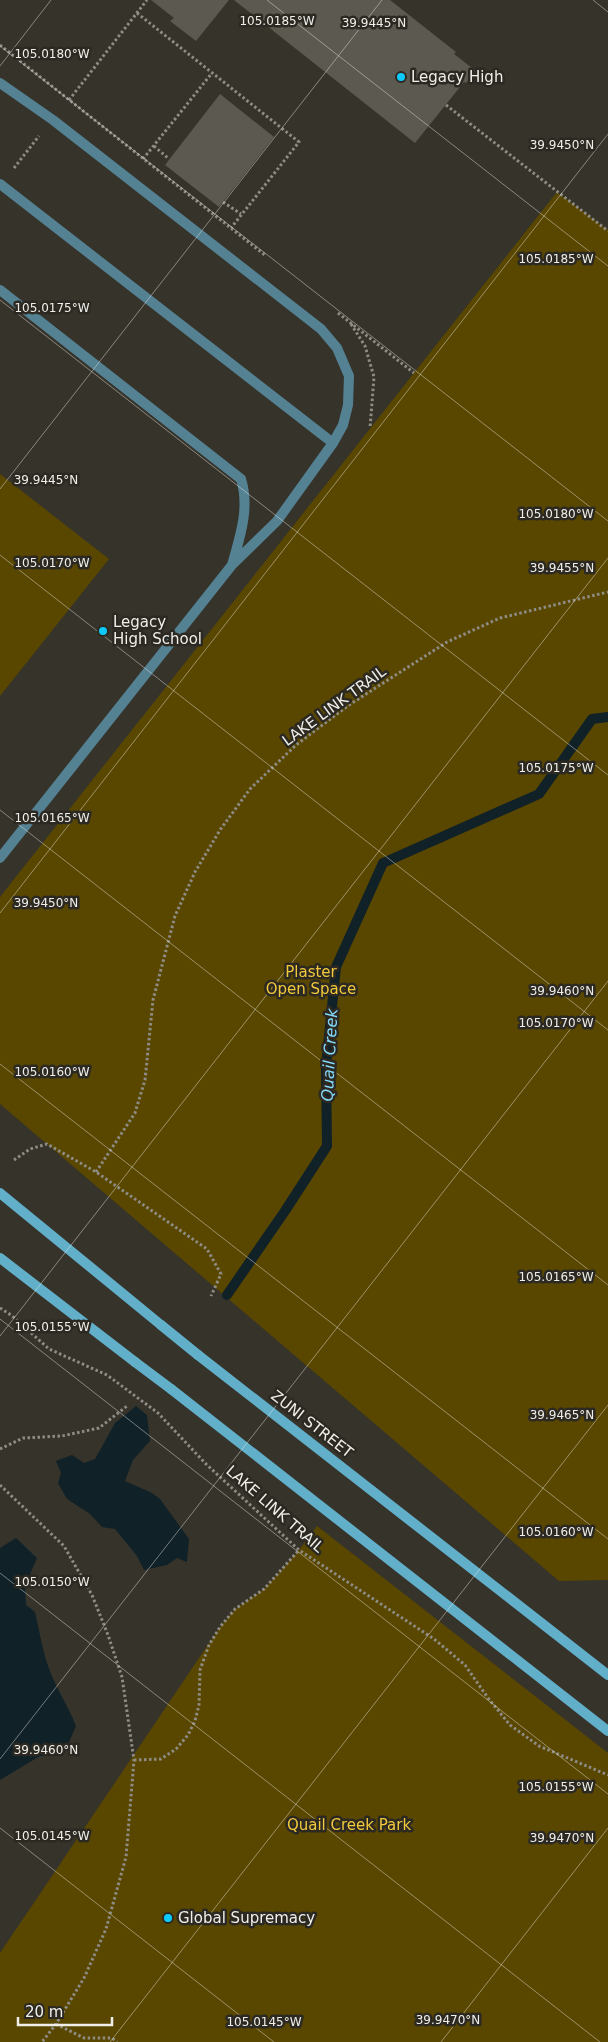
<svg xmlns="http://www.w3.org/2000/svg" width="608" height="2042" viewBox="0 0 608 2042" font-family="'DejaVu Sans',sans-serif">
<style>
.green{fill:#594700}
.water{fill:#102127}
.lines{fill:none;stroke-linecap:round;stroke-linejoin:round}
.stream{stroke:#102127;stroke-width:10}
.building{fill:#5c5950}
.path{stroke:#8e8c85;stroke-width:3;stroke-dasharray:2.5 2.5;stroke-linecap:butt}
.lane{stroke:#548293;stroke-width:10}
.secondary{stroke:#62afca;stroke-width:10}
.secondary-bridge{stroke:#62afca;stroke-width:10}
.ticks{fill:none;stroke:#efeee9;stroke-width:1;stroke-opacity:0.45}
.poi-dot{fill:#0ccafa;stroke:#2c2922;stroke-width:2}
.labels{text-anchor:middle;stroke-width:5;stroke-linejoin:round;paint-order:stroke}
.poi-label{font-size:15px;fill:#efeee9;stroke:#2c2922;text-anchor:start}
.street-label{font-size:15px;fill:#efeee9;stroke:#2c2922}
.park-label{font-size:15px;fill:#f1c93c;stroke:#2c2922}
.water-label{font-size:16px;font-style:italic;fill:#85dbfa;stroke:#2c2922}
.ticks-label{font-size:12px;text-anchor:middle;fill:#efeee9;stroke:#2c2922;stroke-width:5;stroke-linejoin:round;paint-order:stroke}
</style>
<rect width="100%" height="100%" fill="#36332b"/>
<path class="green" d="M557,192L608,230V1580L559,1581L0,1104V897Z
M0,474L109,559L0,696Z
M317,1526L608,1753V2042H0V1953L220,1627L235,1609L264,1589L299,1550Z"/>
<path class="water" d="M136,1406L147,1415L150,1441L133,1460L125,1481L152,1493L160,1499L189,1539L187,1562L177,1558L167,1565L144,1570L137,1556L115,1529L102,1527L90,1514L67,1499L58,1483L61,1473L56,1461L72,1455L84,1463L95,1459L115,1423Z
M16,1538L37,1558L25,1586L26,1605L35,1612C39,1629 42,1648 48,1666C55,1687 68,1705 76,1726L63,1756H40L0,1780V1548Z"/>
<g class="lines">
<path class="stream" d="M227,1295L285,1211L327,1146L326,1066L336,967L383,863L539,794L592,719L608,717"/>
</g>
<path class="building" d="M151,0H229L196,41L170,21L174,18Z
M234,0H390L456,52L454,54L476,71L466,83L464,82L415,143Z
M220,94L274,137L219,207L165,165Z"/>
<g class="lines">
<path class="path" d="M137,13L299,142L231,228
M0,45L266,256
M69,100L147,0
M446,105L608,231
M154,146L169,159
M143,159L212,73
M14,168L39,136
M223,202L241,214
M338,313L414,373
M351,324L365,346L374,377L370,428
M14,1160L30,1149L47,1144L96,1172L207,1249L221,1274L211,1296
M96,1172L135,1113L145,1080L153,1000L175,916L195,872L220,830L250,789L296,745L349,705L447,642L500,618L608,592
M0,1308L11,1315L49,1349L107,1375L158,1413L206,1464L299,1550L434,1639L465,1665L488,1698L510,1725L539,1746L608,1775
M0,1449L23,1438L62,1436L99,1428L127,1406
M0,1485L64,1546L92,1595L108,1635L122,1677L134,1760L126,1857L106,1929L84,1978L56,2024L42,2042
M134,1760L161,1759L176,1749L188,1735L195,1721L199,1705L200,1670L209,1645L220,1627L235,1609L264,1589L299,1550
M56,2024L84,2038H112L117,2042"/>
<path class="lane" d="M0,83L53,120L321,329L337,348L349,376L348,405L343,425L333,443L277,521L232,565L0,858
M0,184L333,443
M0,290L241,479C250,508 240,537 232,565"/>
<path class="secondary" d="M0,1193L161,1325
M0,1258L135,1362
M198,1355L608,1675
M171,1389L608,1731"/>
<path class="secondary-bridge" d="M161,1325L198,1355
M135,1362L171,1389"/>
</g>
<path class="ticks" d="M267,0L608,266M593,0L608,12M0,46L608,521M0,66L51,0M0,300L608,775M0,489L382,0M0,555L608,1030M0,810L608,1285M0,913L608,134M0,1064L608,1539M0,1319L608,1794M0,1336L608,558M0,1573L600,2042M0,1759L608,981M0,1828L274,2042M110,2042L608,1405M441,2042L608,1828"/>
<g class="poi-dot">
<circle cx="401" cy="77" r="5"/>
<circle cx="103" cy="631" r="5"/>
<circle cx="168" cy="1918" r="5"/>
</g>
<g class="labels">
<g class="poi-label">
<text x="411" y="82">Legacy High</text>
<text x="113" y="627">Legacy<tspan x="113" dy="17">High School</tspan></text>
<text x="178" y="1923">Global Supremacy</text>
</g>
<g class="street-label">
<text transform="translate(334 706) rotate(-36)" y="5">LAKE LINK TRAIL</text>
<text transform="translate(312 1424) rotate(38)" y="5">ZUNI STREET</text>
<text transform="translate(275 1509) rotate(41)" y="5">LAKE LINK TRAIL</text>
</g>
<g class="park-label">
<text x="311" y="977">Plaster<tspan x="311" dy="17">Open Space</tspan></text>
<text x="349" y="1830">Quail Creek Park</text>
</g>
<g class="water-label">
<text transform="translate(329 1055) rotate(-87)" y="6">Quail Creek</text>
</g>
</g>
<g class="ticks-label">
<text x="277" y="25">105.0185°W</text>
<text x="374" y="27">39.9445°N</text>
<text x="52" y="58">105.0180°W</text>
<text x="562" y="149">39.9450°N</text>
<text x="556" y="263">105.0185°W</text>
<text x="52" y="312">105.0175°W</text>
<text x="46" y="484">39.9445°N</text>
<text x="556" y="518">105.0180°W</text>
<text x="52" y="567">105.0170°W</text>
<text x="562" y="572">39.9455°N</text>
<text x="556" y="772">105.0175°W</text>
<text x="52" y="822">105.0165°W</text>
<text x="46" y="907">39.9450°N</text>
<text x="562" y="995">39.9460°N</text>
<text x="556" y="1027">105.0170°W</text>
<text x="52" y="1076">105.0160°W</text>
<text x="556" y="1281">105.0165°W</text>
<text x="52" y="1331">105.0155°W</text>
<text x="562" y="1419">39.9465°N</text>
<text x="556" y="1536">105.0160°W</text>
<text x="52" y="1586">105.0150°W</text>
<text x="46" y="1754">39.9460°N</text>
<text x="556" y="1791">105.0155°W</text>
<text x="52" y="1840">105.0145°W</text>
<text x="562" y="1842">39.9470°N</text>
<text x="448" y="2024">39.9470°N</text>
<text x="264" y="2026">105.0145°W</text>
</g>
<path d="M18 2017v8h94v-8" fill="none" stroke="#efeee9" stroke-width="2.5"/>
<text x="25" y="2017" font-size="15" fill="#efeee9" stroke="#2c2922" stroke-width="4" paint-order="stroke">20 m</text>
</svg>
